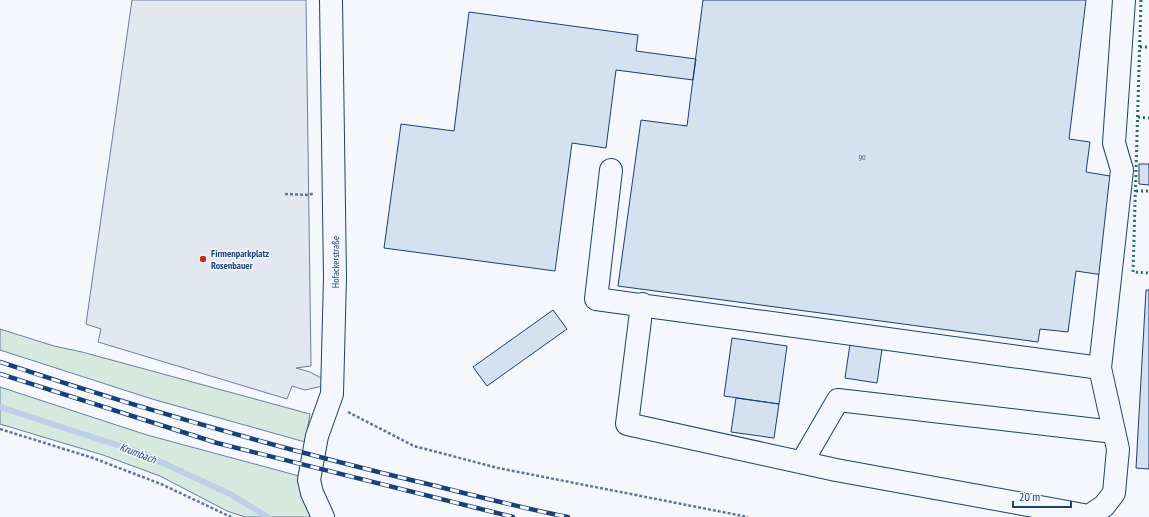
<svg xmlns="http://www.w3.org/2000/svg" width="1149" height="517" viewBox="0 0 1149 517" font-family="'PT Sans Narrow',sans-serif">
<style>
.green{fill:#d7e8df;stroke:#687fa3}
.parking{fill:#e3e8f0;stroke:#687fa3}
.lines{fill:none;stroke-linecap:round;stroke-linejoin:round}
.stream{stroke:#bed0e5;stroke-width:6}
.building{fill:#d5e0f0;stroke:#1d3f73}
.minor-casing{stroke:#1d3f73;stroke-width:24}
.path{stroke:#5e769c;stroke-width:2.5;stroke-dasharray:3 2;stroke-linecap:butt}
.minor{stroke:#f4f7fb;stroke-width:22}
.rail-casing{stroke:#1d3f73;stroke-width:4.5}
.rail{stroke:#f4f7fb;stroke-width:3;stroke-dasharray:9;stroke-linecap:butt}
.hedge{stroke:#2c6c60;stroke-width:3;stroke-dasharray:2 3;stroke-linecap:butt}
.poi-dot{fill:#c62828;stroke:#f4f7fb;stroke-width:1.5}
.labels{text-anchor:middle;stroke-width:3;stroke-linejoin:round;paint-order:stroke}
.number-label{font-size:8px;fill:#4b6792}
.poi-label{font-size:10px;font-weight:bold;fill:#1d3f73;stroke:#f4f7fb;text-anchor:start}
.street-label{font-size:10px;fill:#1d3f73;stroke:#f4f7fb}
.water-label{font-size:11px;font-style:italic;fill:#1d3f73;stroke:#f4f7fb}
</style>
<rect width="100%" height="100%" fill="#f4f7fb"/>
<path class="green" d="M0,329L54,346L82,352L310,414L305,442L152,399L0,350Z
M0,387L147,435L299,476L315,517H245L227,511L160,476L103,455L0,424Z"/>
<path class="parking" d="M132,0H306L311,366L296,368L310,372L332,384L305,390L292,386L287,399L98,342L101,329L86,324Z"/>
<g class="lines">
<path class="stream" d="M0,407L139,452L230,494L268,517"/>
</g>
<path class="building" d="M703,0H1086L1069,139L1090,142L1086,172L1116,177L1103,275L1076,271L1068,332L1040,329L1038,342L618,286L641,120L687,126Z
M469,12L638,35L636,51L696,59L693,80L616,70L606,148L572,143L555,271L384,248L401,124L454,131Z
M1139,164H1149V185L1139,184Z
M1146,290H1149V469L1136,468Z
M553,310L567,329L487,386L473,367Z
M732,338L787,346L779,404L724,396Z
M850,344L882,349L877,383L845,378Z
M736,398L779,404L774,438L731,432Z"/>
<g class="lines">
<defs>
<path id="minor" d="M611,170L596,299L1100,368
M642,304L627,424L836,470L1089,516L1104,506L1114,493L1118,449L1100,368L1122,170L1114,143L1124,0
M802,462L838,400L1114,432
M323,517L312,493L309,480L317,436L332,394L335,277L331,0"/>
</defs>
<use href="#minor" class="minor-casing"/>
<path class="path" d="M285,194L309,195L314,193
M348,412L414,446L498,468L748,517
M0,429L93,458L161,484L231,517"/>
<use href="#minor" class="minor"/>
<defs>
<path id="rail" d="M0,362C137,408 275,447 415,481C466,493 516,507 568,517
M0,374L217,443L513,517"/>
</defs>
<use href="#rail" class="rail-casing"/>
<use href="#rail" class="rail"/>
<path class="hedge" d="M1141,0L1133,272L1149,273
M1140,47H1149
M1138,117L1149,118
M1136,191H1149"/>
</g>
<circle class="poi-dot" cx="203" cy="259" r="4"/>
<g class="labels">
<g class="number-label">
<text x="862" y="160">90</text>
</g>
<g class="poi-label">
<text x="211" y="257">Firmenparkplatz<tspan x="211" dy="12">Rosenbauer</tspan></text>
</g>
<g class="street-label">
<text transform="translate(335 262) rotate(-90)" y="4">Hofackerstraße</text>
</g>
<g class="water-label">
<text transform="translate(138 453) rotate(21)" y="4">Krumbach</text>
</g>
</g>
<path d="M1013 501v6h58v-6" fill="none" stroke="#1d3f73" stroke-width="2"/>
<text x="1019" y="501" font-size="12" fill="#1d3f73" stroke="#f4f7fb" stroke-width="3" paint-order="stroke">20 m</text>
</svg>
